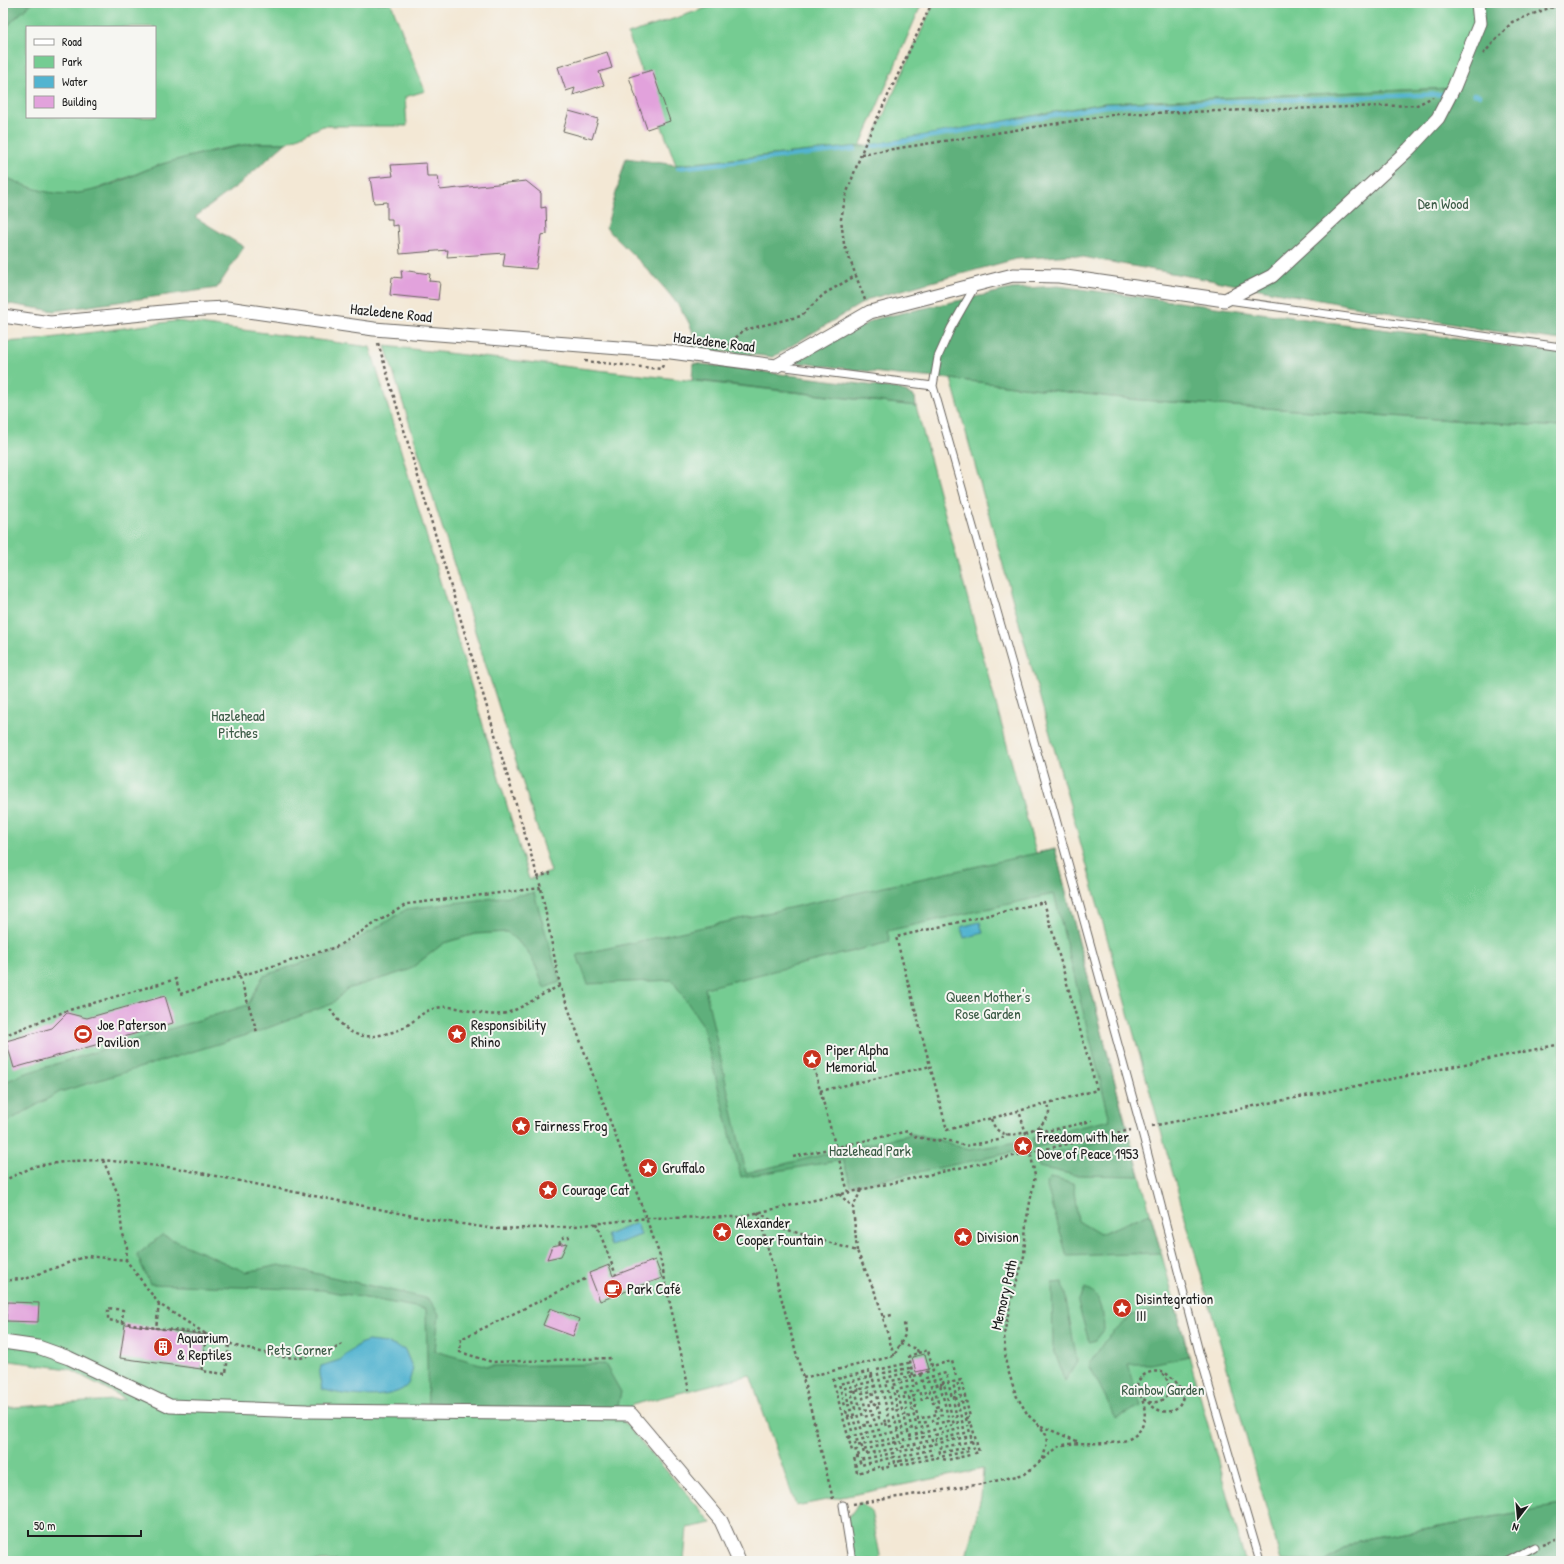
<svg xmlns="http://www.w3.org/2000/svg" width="1564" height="1564" viewBox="0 0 1564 1564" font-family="'Patrick Hand',sans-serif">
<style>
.green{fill:#74cc92;stroke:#487457;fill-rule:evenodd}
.forest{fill:#5fb07c;stroke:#3e664c}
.water{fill:#52b4d0;stroke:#376876}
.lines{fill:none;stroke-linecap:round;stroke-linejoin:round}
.stream{stroke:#52b4d0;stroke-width:4.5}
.building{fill:#e2a2dc}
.service-casing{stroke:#67635d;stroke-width:9}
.minor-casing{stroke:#67635d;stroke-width:15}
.path{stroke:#67635d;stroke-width:2.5;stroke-dasharray:3 3;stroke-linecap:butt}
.service{stroke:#fff;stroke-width:7}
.minor{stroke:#fff;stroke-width:13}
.labels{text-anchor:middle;stroke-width:4;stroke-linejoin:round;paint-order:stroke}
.park-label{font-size:15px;fill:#3b5a45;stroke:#f6f6f2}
.street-label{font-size:15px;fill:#1c1c1c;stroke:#f6f6f2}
.poi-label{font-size:15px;fill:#1c1c1c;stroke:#f6f6f2;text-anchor:start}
</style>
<rect width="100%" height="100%" fill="#f6f6f2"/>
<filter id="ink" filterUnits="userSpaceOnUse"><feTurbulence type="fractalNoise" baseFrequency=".025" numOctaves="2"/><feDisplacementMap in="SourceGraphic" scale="8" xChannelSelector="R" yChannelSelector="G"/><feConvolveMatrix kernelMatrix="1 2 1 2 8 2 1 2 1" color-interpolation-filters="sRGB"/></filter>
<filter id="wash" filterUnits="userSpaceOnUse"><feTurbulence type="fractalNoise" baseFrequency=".012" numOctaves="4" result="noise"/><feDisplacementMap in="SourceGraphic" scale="16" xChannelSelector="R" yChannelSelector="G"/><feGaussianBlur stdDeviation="0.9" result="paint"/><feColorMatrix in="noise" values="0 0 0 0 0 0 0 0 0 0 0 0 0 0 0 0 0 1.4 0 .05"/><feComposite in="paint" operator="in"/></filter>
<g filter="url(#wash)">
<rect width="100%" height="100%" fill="#f3e8d5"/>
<path class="green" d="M32,3H391L425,91L405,97L407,126H323L286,143H255L215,150L159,165L92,191L72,194L50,193L31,189L3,176V33L12,21ZM27,27H155V117H27Z
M721,3H922L860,146L676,165L628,34Z
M934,3H1473L1476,23L1451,88L1105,103L870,145Z
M176,321L370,347L529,879L551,872L385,346L916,406L1036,853L1055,849L1118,1094L1245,1561H965L981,1497L983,1469L796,1506L750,1375L632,1405L624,1422L712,1523L687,1528L684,1561H3V1408L126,1399L69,1369L3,1360V342L35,340Z
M951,379L1140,400L1561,427V1505L1358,1540L1326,1561H1281Z
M860,1502L871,1511L880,1555L879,1561H855L847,1519Z"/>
<path class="forest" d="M3,3H32L12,21L3,33Z
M1473,3H1561V340L1485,330L1072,255L1016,259L869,299L773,357L693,348C693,342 694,335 692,330C680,297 630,253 606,228L626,158L676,165L870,145L1105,103L1451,88L1476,23Z
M255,143H286L238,185L195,217L244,247L217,288L54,311L3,303V176C51,198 73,200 123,180C135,175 147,169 159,165C191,155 223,149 255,143Z
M1058,286L1561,353V427L1140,400L951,379L897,375L794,362L875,319L1011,289Z
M693,363L900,389L915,397L916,406L692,380Z
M1055,849L1126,1126L1034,1148L1032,1138L1110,1120L1054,894L887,931L890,942L705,988L746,1173L912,1134L936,1139L969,1150L1023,1141L1024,1150L851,1186L843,1160L741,1177L702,1024L672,980L588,984L577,955Z
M534,893L560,982L544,988L536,967L527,950L507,932L475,934L444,943L409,970L347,989L332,1004L257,1032L60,1092L3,1124V1083L23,1074L248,1005L263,976L340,950L407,909Z
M1129,1135L1140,1176L1074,1175L1039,1167L1036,1156Z
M1050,1178L1073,1183L1078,1221L1100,1234L1150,1213L1161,1253L1067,1256L1046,1183Z
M162,1235L246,1272L279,1265L429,1299L439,1314L435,1351L487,1366L605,1364L621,1392L617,1410L428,1413L426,1309L322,1290L150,1284L137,1255Z
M1063,1282L1077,1362L1065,1381L1053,1347L1052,1283Z
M1085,1288C1103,1296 1103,1312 1104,1330L1096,1340L1089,1342L1078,1303Z
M1175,1305L1189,1356L1151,1364H1128L1141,1406L1116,1418L1089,1365L1104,1342L1132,1315Z
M1561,1505V1561H1326L1358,1540Z"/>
<path class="water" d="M980,922L983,933L964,938L961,927Z
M637,1223L641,1235L611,1246L607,1235Z
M368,1341L387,1343L405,1350L413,1369C411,1374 410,1380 408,1384C396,1402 340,1396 322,1389L319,1375L321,1366L340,1360L359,1344Z"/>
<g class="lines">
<path class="stream" d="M1474,94L1479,95
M870,147L1106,106L1448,94
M678,168L855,149"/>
</g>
<g id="blocks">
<path class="building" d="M607,52L612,68L599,72L604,85L573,95L575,88L566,91L558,67Z
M652,70L670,121L647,129L629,77Z
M569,111L598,119L592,139L563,131Z
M426,163L427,176H438L440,190L526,181L541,193V208L546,207L547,234L541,235L536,269L503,266L505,253L447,257L448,250L400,254L398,225L392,226V219H387V202L374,203L370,178L393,176L391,165Z
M401,270L430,274L429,281L440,282L438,300L390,295L392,277L402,278Z
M165,996L173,1023L14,1068L6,1041L52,1028L67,1013L87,1018Z
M567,1243L561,1256L547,1259L552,1246Z
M655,1260L662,1278L600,1301L589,1273L609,1265L613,1276Z
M7,1302L39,1303L38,1322L6,1321Z
M550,1308L579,1319L573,1336L543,1325Z
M125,1324L206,1335L201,1369L120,1358Z
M925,1354L929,1369L916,1372L912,1357Z"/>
</g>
</g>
<g filter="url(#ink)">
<use href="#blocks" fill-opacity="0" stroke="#67635d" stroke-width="1"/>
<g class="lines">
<defs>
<path id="service" d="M1228,300L1561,347
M778,366L933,386L1054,812L1141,1128L1199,1352L1260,1561
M933,386L938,357L951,328L975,286
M843,1505L852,1561
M1508,1561L1534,1547"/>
<path id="minor" d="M3,316L50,323L184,310L227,308L374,329L671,352L776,366L870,312L1013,275L1059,276L1225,300L1272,276L1409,149L1438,118L1454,87L1480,23L1478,3
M3,1342L38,1347L69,1358L170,1406L307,1411L631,1414L721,1521L739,1561"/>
</defs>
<use href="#service" class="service-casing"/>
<use href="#minor" class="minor-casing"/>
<path class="path" d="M1483,54L1512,22L1549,8L1561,5
M861,154L1118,114L1417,105L1433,97
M865,300L844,244L841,219L846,195L864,146L932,3
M378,343L541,888L560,986L659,1253L689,1390
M727,346L744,330L801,316L824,294L855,276
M585,361L661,369L663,365
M537,877L551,873
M1044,902L1097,1090L947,1130L896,937Z
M238,971L257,1032
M330,1009C345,1032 357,1041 385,1034C393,1032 401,1030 408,1025C422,1015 423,1010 442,1007C459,1005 486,1019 506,1013C524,1008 542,993 560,986
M3,1036L66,1011L176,979L180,994L336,947L407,904L541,888
M814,1068L848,1192
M820,1091L931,1066
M991,1119C993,1124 995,1129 1000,1132C1013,1139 1042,1130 1048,1116C1050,1112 1049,1108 1048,1104
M1152,1126L1407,1076L1561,1044
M1039,1127L1047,1131L1092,1121
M793,1157L908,1131L916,1137L937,1141L944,1139L965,1146L999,1140L1007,1134
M103,1160L118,1194L122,1231L127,1247L126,1260
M3,1181L35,1166L71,1161L103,1160L176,1168L423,1218L495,1229L566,1227L647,1218L738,1217L1131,1130
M839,1194L853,1207
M758,1212L803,1378L833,1499
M758,1212L785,1229L857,1251L877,1297L894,1356
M596,1223L616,1275
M559,1244L563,1238L570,1237
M857,1251L853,1207L862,1188
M585,1279L461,1339L460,1352L492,1362L612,1358
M3,1281L28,1278L86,1256L126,1260L159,1304L206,1334L239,1347L283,1357L300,1358L333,1350L342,1344
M159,1304L156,1328L206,1334L202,1371L226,1374L229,1344
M883,1317L892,1315
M122,1323L123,1310L108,1308V1320L156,1328
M900,1344L917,1349L918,1353L909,1356L913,1376
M918,1353L928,1350L932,1366L952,1361L956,1376
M920,1374L933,1370L932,1366
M873,1376L839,1384L845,1406L849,1405L845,1388L874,1381
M914,1376L920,1374L926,1397L932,1396L933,1403L938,1402L935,1390L930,1392L929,1387L940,1384L949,1421L934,1424L933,1420L942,1417L940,1406L935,1407L937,1414L918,1419L914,1400L916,1399
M803,1378L894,1356L905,1335L904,1322
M944,1384L942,1379L927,1382L926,1378L946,1373L952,1398L956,1397L953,1382L961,1380L970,1417L966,1418L957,1381
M855,1390L863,1417L873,1415L874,1420L879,1418L878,1413L883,1412
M915,1396L909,1397L916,1424L927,1422L928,1426L912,1430L908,1414L904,1415L909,1436L954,1425L944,1384H940
M956,1397L965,1433L936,1440L935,1435L959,1429L954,1404L958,1403
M1148,1402C1160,1416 1178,1415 1183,1397C1169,1348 1114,1381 1148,1402C1168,1405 1176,1387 1162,1373
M852,1415L857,1414L861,1428L865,1427L864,1423L869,1422L870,1426L886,1423L885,1418
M847,1416L852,1415L857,1430
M966,1418L967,1423L971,1422L979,1452L975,1453L968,1425
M886,1423L887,1427L891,1426L877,1370L908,1363L909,1368L884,1373L885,1378L910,1372L911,1377L886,1382L893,1411L898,1410L892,1385L915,1380L917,1385L897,1390L902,1410L907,1409L903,1394L919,1390L922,1401
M1041,1426L1079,1442
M852,1431L846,1411L855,1409L851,1391L861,1389
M848,1437L883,1429
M896,1442L863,1450L861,1445L895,1438L898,1452L966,1437L965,1433
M861,1445L856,1446L854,1441L898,1431L902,1447L932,1440L931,1436L905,1440L899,1416L894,1417L898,1431
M863,1450L864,1454L892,1449L893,1453L859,1460L861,1465L894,1457L895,1463L900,1461L899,1457L934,1449
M859,1456L857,1450L852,1451L833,1380L871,1371L880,1407L876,1408L874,1400L869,1402L871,1410L866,1411L863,1398L873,1395L872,1391L862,1393L861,1389L875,1386
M859,1457H854L857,1473L882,1466L883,1469L888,1467L887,1464L895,1463
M943,1459L947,1460L970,1455
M1044,1459C1050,1454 1056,1447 1064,1445C1086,1439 1133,1453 1143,1424C1146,1415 1145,1406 1141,1397
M900,1461L935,1454
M895,1466L969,1451L968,1447L940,1453L939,1448L972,1441
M853,1504L982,1484L1025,1474L1043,1459L1047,1443L1046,1435L1040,1426L1028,1415L1016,1395L1006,1364L1004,1334L1010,1305L1024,1256L1026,1223L1035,1176L1028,1140L1019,1111
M1543,1544L1561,1537"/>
<use href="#service" class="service"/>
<use href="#minor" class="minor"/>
</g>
</g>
<defs>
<symbol id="stadium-disc" viewBox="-11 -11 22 22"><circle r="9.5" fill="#c8321e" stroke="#f6f6f2"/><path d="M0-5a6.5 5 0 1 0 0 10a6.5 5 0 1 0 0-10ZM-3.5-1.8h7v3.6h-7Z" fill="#fff"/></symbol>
<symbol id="sight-disc" viewBox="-11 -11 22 22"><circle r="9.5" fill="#c8321e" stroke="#f6f6f2"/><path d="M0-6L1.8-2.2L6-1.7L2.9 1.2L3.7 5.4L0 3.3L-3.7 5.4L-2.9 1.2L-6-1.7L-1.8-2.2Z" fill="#fff"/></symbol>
<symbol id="cafe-disc" viewBox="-11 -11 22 22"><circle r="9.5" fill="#c8321e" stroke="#f6f6f2"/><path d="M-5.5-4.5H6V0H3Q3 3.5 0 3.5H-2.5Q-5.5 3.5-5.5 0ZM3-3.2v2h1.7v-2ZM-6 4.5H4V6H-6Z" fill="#fff"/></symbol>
<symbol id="building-disc" viewBox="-11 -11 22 22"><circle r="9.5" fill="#c8321e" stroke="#f6f6f2"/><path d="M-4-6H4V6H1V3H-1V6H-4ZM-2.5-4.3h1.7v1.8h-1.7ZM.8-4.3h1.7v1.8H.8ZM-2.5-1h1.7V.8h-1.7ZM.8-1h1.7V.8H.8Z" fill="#fff"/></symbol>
</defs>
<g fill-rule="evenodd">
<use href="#stadium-disc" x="72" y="1023" width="22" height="22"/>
<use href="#sight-disc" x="446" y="1023" width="22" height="22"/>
<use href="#sight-disc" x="801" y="1048" width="22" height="22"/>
<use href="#sight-disc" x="510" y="1115" width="22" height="22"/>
<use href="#sight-disc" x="1012" y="1135" width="22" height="22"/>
<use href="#sight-disc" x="637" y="1157" width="22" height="22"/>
<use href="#sight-disc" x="537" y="1179" width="22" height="22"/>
<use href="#sight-disc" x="711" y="1221" width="22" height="22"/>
<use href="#sight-disc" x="952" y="1226" width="22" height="22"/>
<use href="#cafe-disc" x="602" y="1278" width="22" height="22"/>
<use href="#sight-disc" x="1111" y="1297" width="22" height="22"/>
<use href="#building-disc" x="152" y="1336" width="22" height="22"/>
</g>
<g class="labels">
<g class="park-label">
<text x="1443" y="209">Den Wood</text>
<text x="238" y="721">Hazlehead<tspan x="238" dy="17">Pitches</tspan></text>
<text x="988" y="1002">Queen Mother's<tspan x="988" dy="17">Rose Garden</tspan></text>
<text x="870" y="1156">Hazlehead Park</text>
<text x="300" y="1355">Pets Corner</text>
<text x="1163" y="1395">Rainbow Garden</text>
</g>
<g class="street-label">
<text transform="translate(391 313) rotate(6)" y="5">Hazledene Road</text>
<text transform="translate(714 342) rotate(7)" y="5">Hazledene Road</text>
<text transform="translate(1004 1295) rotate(-77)" y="5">Memory Path</text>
</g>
<g class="poi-label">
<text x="97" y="1030">Joe Paterson<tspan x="97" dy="17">Pavilion</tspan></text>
<text x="471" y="1030">Responsibility<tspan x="471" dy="17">Rhino</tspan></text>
<text x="826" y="1055">Piper Alpha<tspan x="826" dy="17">Memorial</tspan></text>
<text x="535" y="1131">Fairness Frog</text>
<text x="1037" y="1142">Freedom with her<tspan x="1037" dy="17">Dove of Peace 1953</tspan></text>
<text x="662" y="1173">Gruffalo</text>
<text x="562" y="1195">Courage Cat</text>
<text x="736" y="1228">Alexander<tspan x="736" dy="17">Cooper Fountain</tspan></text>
<text x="977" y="1242">Division</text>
<text x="627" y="1294">Park Café</text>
<text x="1136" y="1304">Disintegration<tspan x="1136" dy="17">III</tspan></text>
<text x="177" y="1343">Aquarium<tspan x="177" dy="17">&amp; Reptiles</tspan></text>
</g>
</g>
<rect width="1564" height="1564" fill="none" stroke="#f6f6f2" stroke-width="16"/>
<rect x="26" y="26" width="130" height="92" fill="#f6f6f2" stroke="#9f9f9c"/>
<rect x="34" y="39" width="20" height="6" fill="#ffffff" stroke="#9f9f9c"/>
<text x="62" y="46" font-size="12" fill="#1c1c1c">Road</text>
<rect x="34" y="56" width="20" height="12" fill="#74cc92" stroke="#9f9f9c"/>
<text x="62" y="66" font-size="12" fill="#1c1c1c">Park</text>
<rect x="34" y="76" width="20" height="12" fill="#52b4d0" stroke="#9f9f9c"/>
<text x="62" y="86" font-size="12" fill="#1c1c1c">Water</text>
<rect x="34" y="96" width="20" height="12" fill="#e2a2dc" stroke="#9f9f9c"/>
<text x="62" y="106" font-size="12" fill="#1c1c1c">Building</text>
<g transform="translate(1518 1518) rotate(196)" stroke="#f6f6f2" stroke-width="3" paint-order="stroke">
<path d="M0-3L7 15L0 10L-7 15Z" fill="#1c1c1c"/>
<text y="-6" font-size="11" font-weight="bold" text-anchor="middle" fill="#1c1c1c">N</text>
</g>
<path d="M28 1530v6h113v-6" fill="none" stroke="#1c1c1c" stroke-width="2"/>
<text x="34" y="1530" font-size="12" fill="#1c1c1c" stroke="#f6f6f2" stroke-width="3" paint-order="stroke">50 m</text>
</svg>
